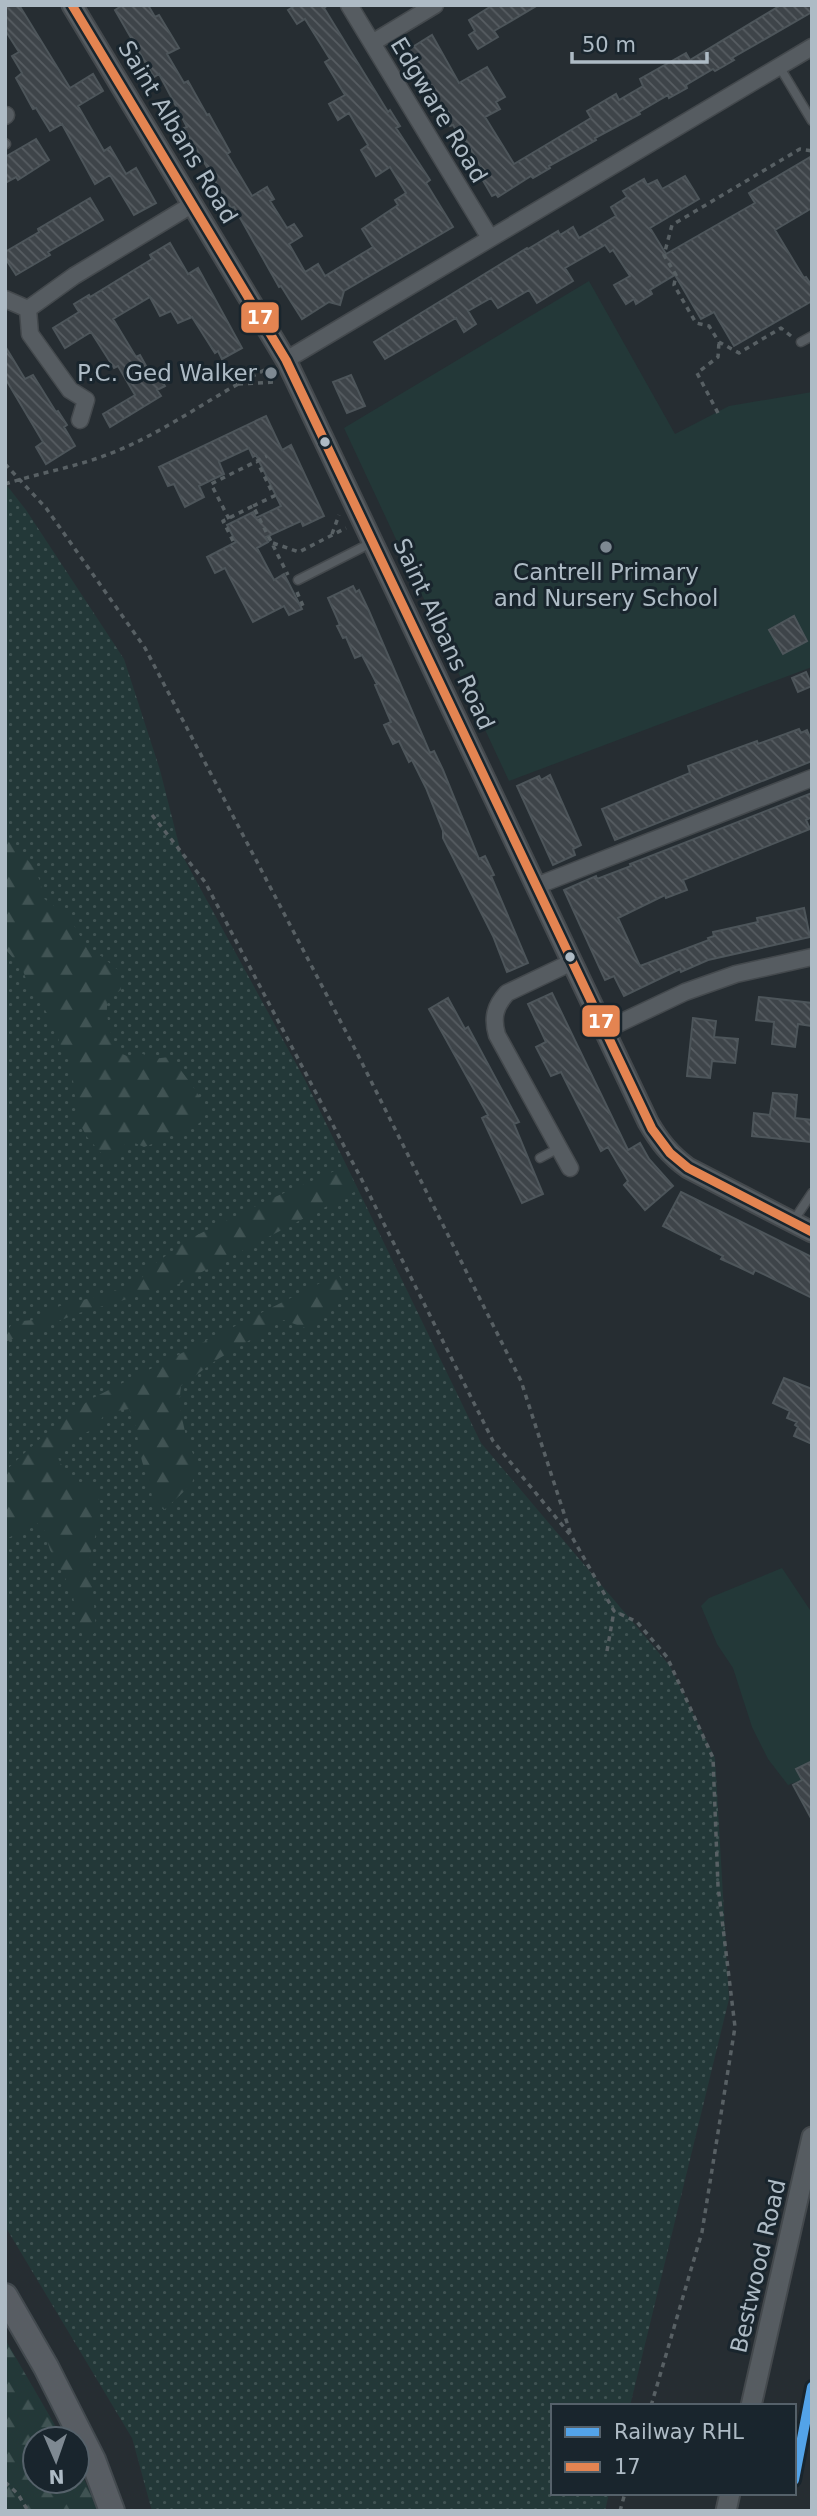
<svg xmlns="http://www.w3.org/2000/svg" width="817" height="2516" viewBox="0 0 817 2516" font-family="'DejaVu Sans',sans-serif">
<style>
.grass{fill:url(#grass-dots)}
.forest{fill:url(#forest-firs)}
.park{fill:#233838}
.building{fill:url(#building-back-hatch);stroke:#4d555a;stroke-width:2}
.lines{fill:none;stroke-linecap:round;stroke-linejoin:round}
.service-casing{stroke:#44494d;stroke-width:11}
.minor-casing{stroke:#44494d;stroke-width:19}
.tertiary-casing{stroke:#44494d;stroke-width:23}
.primary-casing{stroke:#434a4f;stroke-width:28}
.path{stroke:#586064;stroke-width:3.5;stroke-dasharray:5 5;stroke-linecap:butt}
.service{stroke:#565c61;stroke-width:8}
.minor{stroke:#565c61;stroke-width:16}
.tertiary{stroke:#565c61;stroke-width:19}
.primary{stroke:#585d63;stroke-width:24}
.bus-1-casing{stroke:#19252d;stroke-width:14}
.bus-1{stroke:#e48451;stroke-width:9}
.rail-1-casing{stroke:#19252d;stroke-width:16}
.rail-1{stroke:#53a3e8;stroke-width:10}
.poi-dot{fill:#7e8992;stroke:#19252d;stroke-width:2.5}
.bus-dot{fill:#aebbc5;stroke:#19252d;stroke-width:2.5}
.labels{text-anchor:middle;stroke-width:6;stroke-linejoin:round;paint-order:stroke}
.street-label{font-size:23px;fill:#aebbc5;stroke:#19252d}
.poi-label{font-size:23px;fill:#aebbc5;stroke:#19252d;text-anchor:end}
.line-badge{stroke:#19252d;stroke-width:2.5}
.badge-label{font-size:19px;text-anchor:middle;font-weight:bold;fill:#fff}
</style>
<defs>
<pattern id="grass-dots" width="8" height="8" patternUnits="userSpaceOnUse" patternTransform="scale(1.75)"><rect width="8" height="8" fill="#233838"/><path d="M2 2h.1M6 6h.1" fill="none" stroke="#405353" stroke-width="1.8" stroke-linecap="round"/></pattern>
<pattern id="forest-firs" width="22" height="20" patternUnits="userSpaceOnUse" patternTransform="scale(1.75)"><rect width="22" height="20" fill="#233838"/><path d="M5 1l3.5 6h-7zM16 11l3.5 6h-7z" fill="#405353"/></pattern>
<pattern id="building-back-hatch" width="6" height="6" patternUnits="userSpaceOnUse" patternTransform="scale(1.75)"><rect width="6" height="6" fill="#3e4449"/><path d="M-1 5l2 2M0 0l6 6M5-1l2 2" fill="none" stroke="#575d62"/></pattern>
</defs>
<rect width="100%" height="100%" fill="#262d32"/>
<path class="grass" d="M5,483L26,510L124,659L160,770L181,853L305,1080L481,1443L670,1666L715,1758L729,1999L630,2406H553V2493H609L605,2511H152L132,2438L5,2226Z"/>
<path class="forest" d="M5,837C25,857 41,868 43,898L60,910L75,927L88,950L101,956L118,970L121,990L108,999C104,1017 112,1031 113,1050L127,1056L141,1053L153,1059L169,1057C175,1062 197,1090 200,1098C203,1104 202,1114 202,1121L182,1136L167,1133L160,1141L144,1147L126,1139L122,1152L108,1161L87,1137L78,1120L70,1056L60,1044L53,1023L26,979L22,968L6,950Z
M346,1166L358,1190L179,1284L79,1313L5,1342V1335L13,1322L32,1320L60,1306L109,1293L138,1282L153,1265L189,1239L268,1200Z
M338,1274L348,1290L330,1306L313,1331L284,1320L218,1359L181,1386L179,1405L186,1436L197,1464L192,1484L164,1510L152,1500C152,1481 145,1475 141,1457C137,1440 138,1426 129,1409L105,1413L96,1428L72,1439L58,1458L72,1485L94,1484L99,1498L100,1518L88,1564L93,1590L96,1631L85,1643L77,1618L72,1591L50,1550L44,1530L33,1519C22,1526 18,1535 5,1539V1471L42,1437L89,1400Z
M5,2339L63,2439H35V2481H77V2464L99,2511L5,2510Z"/>
<path class="park" d="M589,281L675,434L729,406L812,392V667L509,781L344,428Z
M782,1568L812,1613V1761L796,1769L802,1780L788,1785L768,1759L752,1727L733,1668L717,1644L701,1606L709,1598Z"/>
<path class="building" d="M5,5H19L70,88L93,74L103,91L78,106L104,151L110,147L126,174L136,168L156,203L134,215L110,175L95,184L62,124L50,131L36,108L33,109L16,78L22,73L12,56L19,52L5,30Z
M123,5H148L155,17L159,15L179,48L167,54L184,83L188,81L207,115L209,114L230,152L227,154L252,196L267,187L274,199L270,201L287,228L294,224L302,236L289,244L305,272L318,264L325,276L373,247L362,229L398,205L395,200L406,193L390,167L376,176L361,150L368,145L349,113L338,120L329,104L345,95L325,62L330,59L305,19L297,24L288,10L296,5H328L324,8L388,112L390,110L400,126L396,128L430,180L426,183L453,227L344,291L340,305L329,302L302,319L281,286L279,287L234,207L231,208L211,174L184,128L187,127L159,74L154,77L134,43L115,10Z
M493,5H538L494,31L498,37L478,49L469,35L475,31L469,20Z
M781,5H812V12L732,58L734,60L724,66L715,71L713,69L686,85L687,88L669,98L668,95L639,112L640,114L595,138L596,140L549,166L550,168L533,178L531,176L498,197L496,194L492,196L478,172L482,169L466,141L463,142L453,125L450,126L406,51L432,35L459,83L487,67L505,97L496,102L500,109L485,117L514,164L591,118L587,111L616,94L619,100L643,86L640,79L686,53L690,60Z
M36,139L49,160L18,180L16,177L5,183V157Z
M812,156V208L775,230L804,278L806,277L812,286V301L734,346L714,312L701,319L675,275L650,290L652,294L636,304L634,299L626,304L614,285L630,276L613,250L610,252L605,245L565,268L573,281L537,303L529,290L498,308L491,298L468,311L476,324L464,332L456,318L385,359L374,342L527,248L528,249L558,231L560,235L573,227L579,238L616,216L611,207L627,197L623,191L644,179L647,185L657,180L662,189L685,176L699,199L650,228L666,254L755,203L749,193Z
M90,198L103,220L48,252L50,255L16,275L5,258V252L39,232L38,229Z
M170,243L188,274L198,268L242,348L222,359L218,351L215,353L192,317L178,323L171,311L160,316L150,297L113,319L136,357L140,355L150,373L155,370L165,386L157,390L161,396L110,427L103,414L135,395L118,366L114,368L91,332L65,348L53,328L79,312L74,304L89,295L90,297L152,259L150,255Z
M5,346L25,379L33,375L56,412L58,411L67,425L64,427L75,446L46,464L36,447L43,442L5,378Z
M351,375L365,406L347,413L333,382Z
M266,416L282,450L291,445L324,516L303,526L301,521L266,537L268,542L257,548L274,580L284,574L302,609L289,615L284,606L253,622L225,568L215,573L207,557L236,542L227,525L253,512L256,518L281,506L256,455L253,457L249,448L219,462L224,474L199,486L204,497L185,507L174,484L168,486L159,467Z
M353,586L356,592L359,590L369,611L430,753L434,751L443,770L479,859L485,856L494,875L491,876L528,963L507,972L493,936L443,838V831L426,788L412,760L409,762L399,741L393,744L384,725L391,722L375,685L377,684L362,655L355,658L346,637L343,638L337,626L340,625L328,598Z
M794,616L807,641L783,654L769,630Z
M806,672L812,686L798,692L792,678Z
M799,729L801,733L807,730L812,742V761L615,840L602,809L690,773L688,766L757,741L758,744Z
M550,775L581,845L573,849L575,855L553,865L517,786L539,776L541,780Z
M812,793V817L806,820L810,829L683,880L687,890L666,898L665,895L618,918L640,966L709,940L708,938L714,936L713,932L758,922L757,918L804,908L810,937L708,960L681,972L680,969L624,996L614,976L605,980L564,890L596,876L597,879L631,866L630,864Z
M552,993L628,1150L640,1143L649,1159L673,1186L645,1210L624,1185L628,1181L608,1147L601,1151L561,1072L551,1076L536,1047L546,1042L528,1004Z
M759,997L812,1003V1026L798,1024L795,1047L772,1044L774,1022L756,1020Z
M448,998L465,1029L468,1027L519,1122L514,1124L543,1194L522,1203L482,1118L488,1115L429,1009Z
M693,1018L716,1021L714,1037L738,1039L735,1063L712,1061L710,1078L687,1076Z
M773,1093L797,1095L795,1118L812,1120L810,1142L752,1136L754,1113L770,1115Z
M681,1192L812,1257V1298L755,1270L753,1274L741,1268L721,1259L723,1256L663,1226Z
M784,1378L812,1389V1444L794,1436L798,1427L795,1425L797,1422L787,1418L790,1411L773,1403Z
M812,1761V1820L793,1785L802,1780L796,1769Z"/>
<g class="lines">
<defs>
<path id="service" d="M779,66L812,121
M5,143L6,144
M801,342L812,336
M298,580L373,542
M540,1158L559,1148
M792,1223L812,1193"/>
<path id="minor" d="M349,5L490,238
M372,43L435,5
M5,116L6,115
M5,299L28,309
M28,309L74,276L193,204
M28,309L30,334L70,390L86,400L80,420
M286,360L812,47
M536,886L812,778
M605,1030L685,992L736,974L812,957
M570,1168L497,1035C492,1018 495,1006 507,993L572,962"/>
<path id="tertiary" d="M72,5L286,360L648,1122C659,1141 670,1155 688,1168L812,1232
M751,2406L812,2137
M726,2511L730,2493"/>
<path id="primary" d="M5,2296L46,2367L93,2460L112,2511"/>
</defs>
<use href="#service" class="service-casing"/>
<use href="#minor" class="minor-casing"/>
<use href="#tertiary" class="tertiary-casing"/>
<use href="#primary" class="primary-casing"/>
<path class="path" d="M791,336L781,328L739,353L719,342L709,326L696,323L674,285L676,275L664,255L672,225L800,149L812,151
M238,384L275,382
M718,413L697,373L718,357L719,342
M5,464L46,508L145,648L355,1049L521,1381L571,1535
M5,484C39,473 76,467 109,454C167,432 215,393 271,367
M253,506L274,496L257,461
M229,519L211,484L267,456
M332,534L339,515
M233,541L223,521L253,506L288,575
M273,543L299,552L346,528
M297,592L303,606
M152,815L205,882L364,1184L493,1441L572,1537L614,1611L637,1622L667,1657L713,1758L718,1886L735,2027L702,2232L651,2406
M607,1651L614,1611
M5,2482L18,2494L28,2511
M620,2511L625,2493"/>
<use href="#service" class="service"/>
<use href="#minor" class="minor"/>
<use href="#tertiary" class="tertiary"/>
<use href="#primary" class="primary"/>
<defs>
<path id="bus-1" d="M72,5L286,360L652,1129L670,1153L688,1168L812,1232"/>
</defs>
<use href="#bus-1" class="bus-1-casing"/>
<use href="#bus-1" class="bus-1"/>
<defs>
<path id="rail-1" d="M794,2480L812,2387"/>
</defs>
<use href="#rail-1" class="rail-1-casing"/>
<use href="#rail-1" class="rail-1"/>
</g>
<g class="poi-dot">
<circle cx="271" cy="373" r="7"/>
<circle cx="606" cy="547" r="7"/>
</g>
<g class="bus-dot">
<circle cx="325" cy="442" r="6"/>
<circle cx="570" cy="957" r="6"/>
</g>
<g class="labels">
<g class="street-label">
<text transform="translate(439 110) rotate(59)" y="8">Edgware Road</text>
<text transform="translate(178 132) rotate(59)" y="8">Saint Albans Road</text>
<text transform="translate(444 634) rotate(65)" y="8">Saint Albans Road</text>
<text transform="translate(758 2266) rotate(-77)" y="8">Bestwood Road</text>
</g>
<g class="poi-label">
<text x="257" y="381">P.C. Ged Walker</text>
<text x="606" y="580" text-anchor="middle">Cantrell Primary<tspan x="606" dy="26">and Nursery School</tspan></text>
</g>
</g>
<g class="line-badge">
<rect x="240" y="301" width="40" height="33" rx="7" fill="#e48451"/>
<rect x="581" y="1004" width="40" height="34" rx="7" fill="#e48451"/>
</g>
<g class="badge-label">
<text x="260" y="324">17</text>
<text x="601" y="1028">17</text>
</g>
<rect width="817" height="2516" fill="none" stroke="#aebbc5" stroke-width="14"/>
<rect x="551" y="2404" width="245" height="91" fill="#19252d" stroke="#55616a" stroke-width="2"/>
<rect x="565" y="2427" width="35" height="10" fill="#53a3e8" stroke="#55616a" stroke-width="2"/>
<text x="614" y="2439" font-size="21" fill="#aebbc5">Railway RHL</text>
<rect x="565" y="2462" width="35" height="10" fill="#e48451" stroke="#55616a" stroke-width="2"/>
<text x="614" y="2474" font-size="21" fill="#aebbc5">17</text>
<g transform="translate(56 2460) rotate(178)"><circle r="33" fill="#19252d" stroke="#55616a" stroke-width="2"/>
<path d="M0-5L12 26L0 18L-12 26Z" fill="#7e8992"/>
<text y="-10" font-size="19" font-weight="bold" text-anchor="middle" fill="#aebbc5">N</text>
</g>
<path d="M572 52v10h135v-10" fill="none" stroke="#aebbc5" stroke-width="3.5"/>
<text x="582" y="52" font-size="21" fill="#aebbc5" stroke="#19252d" stroke-width="5" paint-order="stroke">50 m</text>
</svg>
